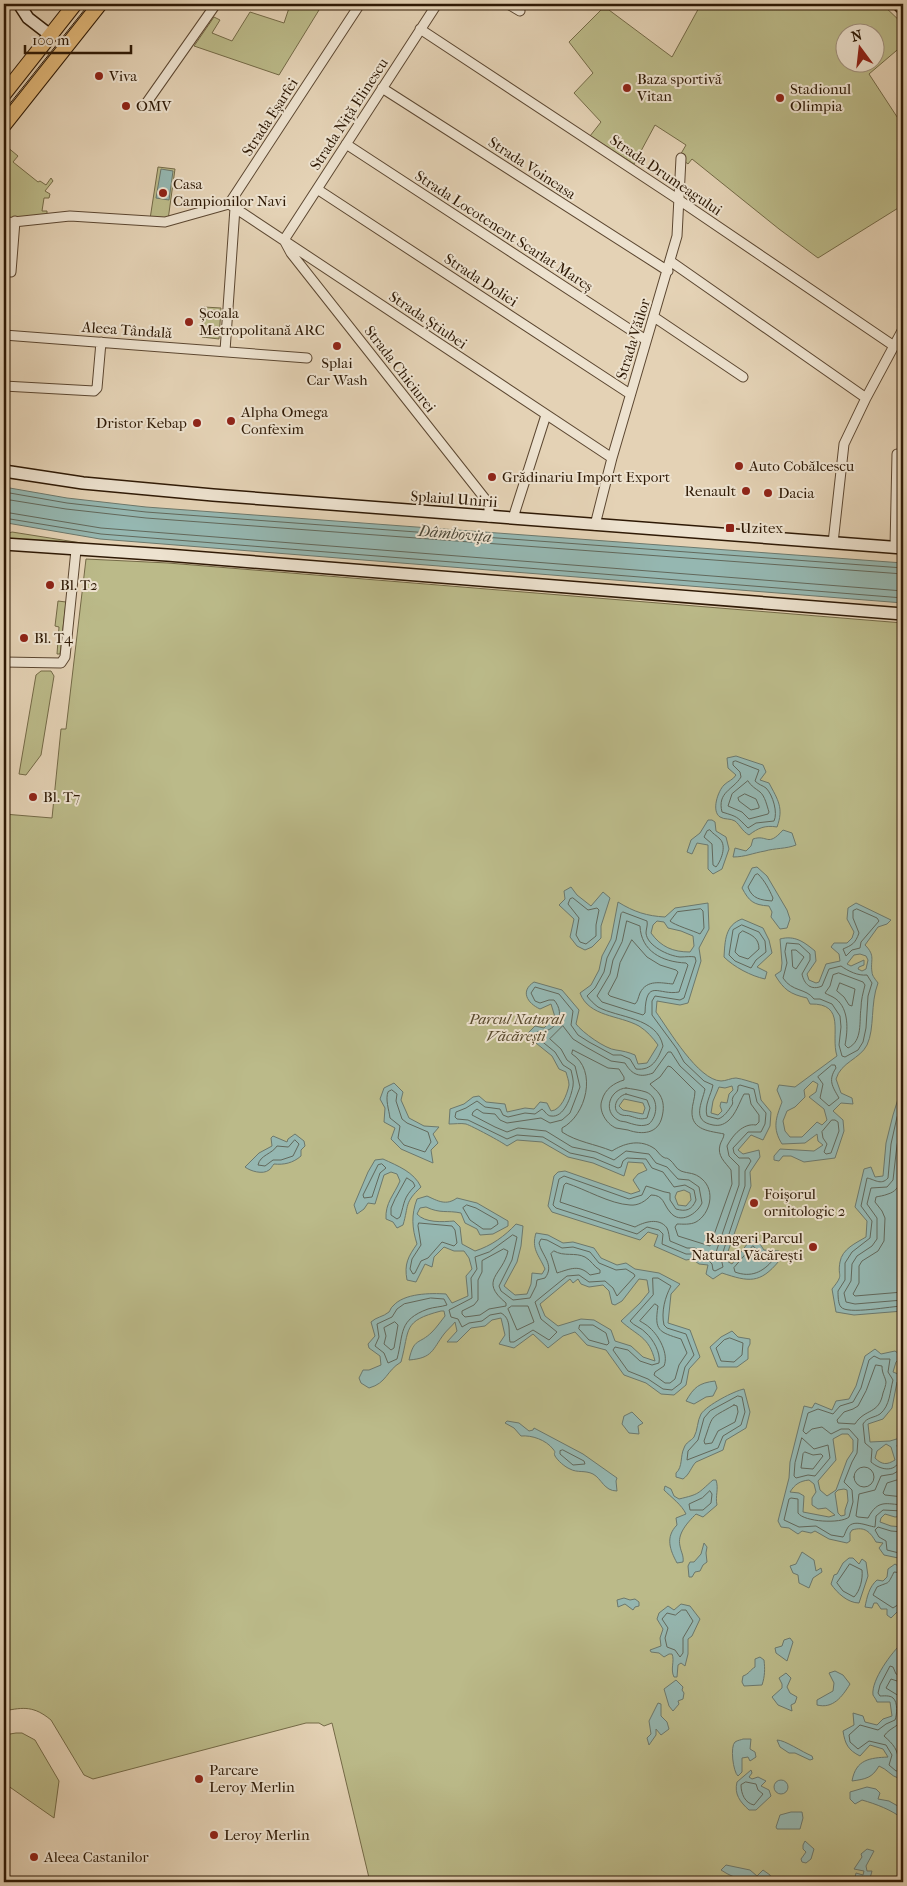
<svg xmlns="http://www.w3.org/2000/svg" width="907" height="1886" viewBox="0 0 907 1886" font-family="'IM FELL French Canon',serif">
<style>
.green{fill:#bbba89;stroke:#746a47;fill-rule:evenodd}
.water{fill:#95b7b1;stroke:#6c786c;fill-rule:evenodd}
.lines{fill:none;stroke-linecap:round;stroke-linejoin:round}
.shore{stroke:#62685b;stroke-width:1}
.street-casing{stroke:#5c4731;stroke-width:11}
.secondary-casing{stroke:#2e1905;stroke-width:14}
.primary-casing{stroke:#2e1905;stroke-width:16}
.street{stroke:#ede2cf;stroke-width:9}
.secondary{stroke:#ede2cf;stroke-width:11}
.primary{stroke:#e2b97a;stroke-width:14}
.tram{stroke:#2e1905;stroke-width:1}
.poi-dot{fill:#8f2418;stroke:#ede2cf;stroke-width:2}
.labels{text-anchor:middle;stroke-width:4;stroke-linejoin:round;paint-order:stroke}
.poi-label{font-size:15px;fill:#2e1905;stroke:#ede2cf;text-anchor:start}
.street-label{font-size:15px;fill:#2e1905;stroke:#ede2cf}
.park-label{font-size:15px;font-style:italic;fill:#58492d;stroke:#ede2cf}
.water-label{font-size:16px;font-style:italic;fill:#4d4839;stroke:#ede2cf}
</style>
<rect width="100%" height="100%" fill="#e4d2b5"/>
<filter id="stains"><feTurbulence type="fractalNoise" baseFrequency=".004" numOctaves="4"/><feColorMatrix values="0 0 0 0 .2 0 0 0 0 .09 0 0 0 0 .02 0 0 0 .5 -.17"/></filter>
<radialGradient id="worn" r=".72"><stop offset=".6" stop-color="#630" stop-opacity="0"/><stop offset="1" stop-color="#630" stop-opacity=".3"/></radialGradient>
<path class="green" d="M287,4H301L319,10L279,75L194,46L214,17L220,20L212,33L232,41L250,12L284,23L290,5Z
M701,4H882L903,24V45L869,74L903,126V205L818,258L779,229L692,159L688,164L679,157L686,145L655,125L634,164L590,136L601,122L574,93L593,73L569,42L601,10H609L672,57ZM844,32H874V62H844Z
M6,146L18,156L13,162L38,182L40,181L46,185L51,178L53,181L45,191L50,194L49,198H44L42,211H47V215L4,220V148Z
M158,167L175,169L168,220L150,219Z
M204,307L221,308L219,339L202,337Z
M12,532L94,545L4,544V535Z
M86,559L168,563L903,623V1882H370L332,1723L324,1726L319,1723H306L93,1779L84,1775L51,1720C34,1706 24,1707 4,1711V814L52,818L61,729H66Z
M58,601L66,602L60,654H57L59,627L55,626Z
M41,671H51L54,676L41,755L26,775L19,774L36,675Z
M16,1733H22L35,1740L59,1781L54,1818L4,1783V1735Z"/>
<path class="water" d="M161,169L173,171L169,200L156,198Z
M4,487L67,498L146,507L903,563V603L100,539L7,523L4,524Z
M736,756L763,765L766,772L760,780L769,783C778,800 784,808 777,827C765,825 758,828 749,835C742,831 740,825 735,821C730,818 725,820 720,817C711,811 718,791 724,785C728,781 733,780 736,775L728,768L727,758Z
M708,820H712L715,822L716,831L726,837L729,849L722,869L713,874L708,869V845L697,843L692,854L687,852L691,840L700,833Z
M783,830L792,833L796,845C786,849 775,848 765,851C753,853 745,857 733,857L735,848L746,851L751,846L753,839C768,834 767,848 783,830Z
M757,867L767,876L787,910L790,919L787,928L780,929L771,917L772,912L769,906C753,905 749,901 742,888L752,868Z
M571,887L577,895L591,906L603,892L610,898L601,926V938L592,947L585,950L577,946L570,937L574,919L559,905L565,899L564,891Z
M618,902C634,912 647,916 665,917L675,908L708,903L709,929L699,948L701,961L688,1003L680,1005L657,1001L656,1012C669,1030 698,1080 721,1081C726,1081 731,1078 736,1078C743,1079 751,1082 758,1084L761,1100L771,1112L770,1126L763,1140L751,1135L738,1150L743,1154L759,1150L760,1157L750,1172L751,1186L725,1260L732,1264L754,1235L764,1250L779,1251V1261C760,1284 749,1282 722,1273L713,1279L706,1274L708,1265L699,1264L692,1259L686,1260L654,1246L658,1235L648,1232L640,1240L552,1212L548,1206L554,1176L558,1172L565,1171L631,1194L640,1191L633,1180L638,1174L647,1170L643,1163L628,1162L624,1176L593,1163L568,1157L542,1142L517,1140L507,1146C502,1142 472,1126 466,1124C461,1123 454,1124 449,1124L450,1109L464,1104L473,1097L479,1096L486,1102L505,1104L507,1112L525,1108L534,1109L540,1102L547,1103L551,1111C561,1110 567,1095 569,1085C569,1081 567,1076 566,1072L559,1069L552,1056L526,1035L535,1026L544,1028L555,1017L551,1004L540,1009C527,1003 520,991 534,982L562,990L579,1010L576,1024C582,1032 605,1049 616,1050C623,1051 628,1052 635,1055L638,1064L647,1063L658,1045C653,1038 647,1031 639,1026C619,1015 589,1017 580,993L591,985L599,970L602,956L611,939ZM657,921L664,922L668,928L681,931L693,936L694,946L690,952C673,952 661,947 651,933L653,925ZM732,1086L733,1090L729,1094L727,1103L721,1102L720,1106L722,1111L718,1115L711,1113L713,1101L719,1087L725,1088ZM624,1099L643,1103L645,1108L643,1114L623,1110L619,1106ZM684,1190L690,1193L691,1200L686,1206L678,1205L675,1197L677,1192Z
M856,903L891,920L887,924L878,927L865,945C876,956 870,960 872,972C872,976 876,980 878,983C870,1004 875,1028 867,1045C860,1059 841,1062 836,1079L841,1093L852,1098L853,1104L841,1103L833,1111L843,1120L844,1131L835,1158L804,1162L791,1156H783L779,1161L774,1160V1156L780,1149L814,1151L823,1145L818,1141L817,1134L805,1143L782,1144C772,1128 776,1118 782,1102L777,1090L779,1085L795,1087L837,1056C830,1035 847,1003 810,1004L807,998C790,994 784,990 775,975L781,971L782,963L780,939C795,935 804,942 815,951L816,961L807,974L809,980L816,983L819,982L826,964L840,961L839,954L831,947L834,943H847L852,938L854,932L847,919L848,908ZM860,954L866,956L868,960L866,969L862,971L858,969L859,967L864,965V960L851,966L847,964L854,955ZM813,1081L818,1084L816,1092L809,1097L824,1109L827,1120L822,1125L817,1122L802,1137H790L785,1131L783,1121L787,1111L795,1107L805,1097L804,1090Z
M742,919L763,928L769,940L772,953L757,967L767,972L765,979C751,976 734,967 724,957C725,941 725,925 742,919Z
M394,1083L403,1092L401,1100L409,1118L424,1126L439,1127L433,1134L438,1143L431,1150L433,1163L401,1149L391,1139L395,1128L384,1122L385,1108L380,1099L384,1088Z
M903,1083V1311L854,1315L836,1312L832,1289C845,1273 837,1278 840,1262C842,1249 856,1243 866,1237L867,1221L855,1207L864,1169L871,1167L875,1177L883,1176L886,1143L893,1115Z
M295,1134L304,1141L305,1146L301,1150V1156C293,1163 284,1165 274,1164C272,1166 271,1169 269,1170C263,1175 250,1171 245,1167L259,1153L272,1146L271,1138L273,1136L287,1142L288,1139Z
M383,1159C398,1166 414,1172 421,1187C404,1203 409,1205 403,1225L397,1228L393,1222L386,1219C385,1203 394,1195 400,1181L397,1174L391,1172L384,1175L375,1204L368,1203L364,1209L357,1214L354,1205L368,1172L375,1160Z
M427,1196C438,1201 446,1206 457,1198L477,1203L508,1221V1226L493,1234L480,1235L477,1229L465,1223L461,1213C447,1210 441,1214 426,1207L420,1208L417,1214C425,1223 442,1222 454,1221L460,1227L462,1244L475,1251C491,1246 505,1236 516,1224L523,1226L521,1246L517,1262L504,1286L515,1295L527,1294L531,1284L532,1273L542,1274L545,1269C539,1255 531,1249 536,1233L548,1235L563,1243L573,1242L594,1248L601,1258L617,1265L626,1263L635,1269L659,1273L680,1284L671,1294L668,1323L690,1330L700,1357L689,1369L686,1385L674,1395L661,1394L646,1383L624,1375L606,1350L587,1345L575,1332L563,1336L548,1348L533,1334L514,1348L499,1344L505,1335L501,1318L492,1320L485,1326L471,1328L457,1342H447L457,1331L455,1322C452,1326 447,1330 444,1334C432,1350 433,1358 409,1360C414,1337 419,1345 432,1332C437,1327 441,1321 445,1316L444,1311H441C402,1321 410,1329 401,1362C386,1371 387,1383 369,1388L361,1383L359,1378L363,1370H369L381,1365L380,1356L369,1348L368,1344L375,1336L371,1322C376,1317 383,1317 389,1312C390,1311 391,1307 393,1306C404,1293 431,1293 446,1294L452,1303L468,1296L466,1276L472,1269L469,1258L464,1251H454L444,1247L434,1257L432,1267L425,1264L416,1282L407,1280C404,1264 408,1257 417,1244C412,1228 411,1215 417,1199ZM570,1279L573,1283L578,1279L581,1284L589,1287L603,1285L609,1291L612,1304L615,1305L622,1301L639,1279L647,1280L649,1292L640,1303L621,1321C637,1336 649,1336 655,1361L643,1357L631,1346L615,1341L611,1330L594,1320L581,1319L558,1326L545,1316L540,1304Z
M732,1331L738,1337L750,1339V1344L748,1348V1359L737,1367H718L710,1347L721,1337Z
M875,1349L881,1354L895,1351L902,1356L896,1362L893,1372L903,1376V1383L897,1382L892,1408L883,1419L868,1424L870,1442L890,1441L903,1437V1516L895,1517L885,1514L881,1518L880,1522L891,1526L903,1527V1559L884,1555L879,1548L883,1543L876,1542C870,1532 865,1526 852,1530L850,1533V1541L847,1543L829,1539L815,1531L811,1533L802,1531L798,1534L789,1528L781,1527L778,1521L789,1478L790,1462L804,1406L812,1408L815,1403L832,1410L836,1401L849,1399L856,1386L865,1356ZM842,1434H848L853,1440V1451L847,1460L836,1490L827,1496L820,1490L818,1481L836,1460L833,1439ZM886,1444L891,1447L895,1460C887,1465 882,1465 875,1458L877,1451ZM809,1480L814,1484L816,1492L812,1498V1505L818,1509L826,1508L835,1515L829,1517L803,1512L804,1496L799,1493L790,1492C795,1484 800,1481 809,1480ZM844,1489L847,1490L848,1501L845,1510V1515L841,1516L838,1513L835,1493L838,1490Z
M715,1381L717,1388L713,1396L706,1397L694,1404L686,1401C694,1387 699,1383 715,1381Z
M744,1389L750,1412L746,1428L726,1440L723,1450L696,1462C691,1467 690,1474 683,1479L676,1477V1473C683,1467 680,1456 684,1448C686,1442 691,1441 694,1437C698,1430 697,1421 701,1414C707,1405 734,1391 744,1389Z
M632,1412L643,1423L638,1426L639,1434L629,1433L622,1424L624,1416Z
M507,1421L519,1423L529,1431L533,1430L534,1428L583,1454L617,1478L616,1481L617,1491C604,1491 602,1479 593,1474C585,1470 577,1473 570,1469C565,1467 558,1461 555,1456C553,1451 557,1454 553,1449C546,1440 532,1435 521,1436L514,1428L505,1423Z
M713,1480H716C719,1489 715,1496 717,1505L703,1517L696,1514C687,1523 677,1534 680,1546C681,1552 684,1556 683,1562L677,1563C670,1550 665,1537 677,1525L676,1518L686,1514C682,1505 671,1497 664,1490L665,1486L671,1489L674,1496L679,1499C700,1494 697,1494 713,1480Z
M704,1543L707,1547L706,1553L707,1562L703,1565L700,1571L695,1572L692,1577H689L688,1566L690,1562H694L701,1554Z
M802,1552L814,1560L816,1571L821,1568L822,1572L813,1578L809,1588L799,1583L798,1575L793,1573L790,1566L796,1564Z
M849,1558H853L859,1564L862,1559L866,1562L868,1576L859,1603C848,1603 837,1593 831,1584L834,1575L837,1574L843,1563Z
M895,1564L903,1569V1610L901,1608L891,1618L887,1615V1609H881L877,1603H874L872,1608L865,1607C867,1597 869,1587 877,1580L883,1581L887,1577L888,1569Z
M624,1598L630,1600L635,1599L639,1602V1606L635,1607L633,1610L625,1604L618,1607L617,1600Z
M681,1604L690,1606L700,1619L692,1636L688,1639V1654L685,1666L681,1663L678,1665L677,1677H674C670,1669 675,1661 672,1654H669L664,1657L659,1653L651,1652L650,1650L661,1646L660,1638L663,1629L657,1619L659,1613L668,1606L674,1610Z
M790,1638L793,1642L787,1661L776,1653L775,1648L782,1646L784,1640Z
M902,1643L903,1656L899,1670L903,1673V1774L898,1778C891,1776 887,1769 879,1766C872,1778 866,1779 852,1781C856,1759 870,1758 888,1757L883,1749L870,1745L860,1756C848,1750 845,1744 843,1731L854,1725L853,1713L863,1716L865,1722L877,1725L883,1719L892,1716L890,1702H877C876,1699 874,1697 873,1695C871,1680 892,1652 902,1643Z
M760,1657L764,1660C765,1669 765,1676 762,1685L744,1686L742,1682L743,1676C749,1674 750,1670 755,1667V1659Z
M835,1671L843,1675L850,1684C842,1697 833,1709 817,1705V1700L833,1691L834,1683L829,1673Z
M786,1673L791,1678L787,1687L790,1693L797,1697L795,1703L791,1705L792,1711L778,1705L772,1697L782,1688V1684L779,1678Z
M676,1680L683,1687L682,1690L684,1693L683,1699L678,1701L679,1704L673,1711L669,1706L664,1689Z
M658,1703L661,1704V1716L667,1722L669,1729L661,1735L656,1729V1735L649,1745L647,1738L651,1734L649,1721Z
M743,1739H751L750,1749L755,1752L756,1757L750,1761L748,1757L742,1758V1772L738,1776C733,1772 730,1746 735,1742C738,1740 741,1740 743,1739Z
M777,1740C785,1740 802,1752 812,1756L813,1759L810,1760L795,1753H789L780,1747Z
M751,1770L752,1773L749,1777L752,1779L758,1777L766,1781L761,1786L769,1790L771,1796L756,1810H749C740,1802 734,1794 737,1782Z
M774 1787a7 7 0 1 1 14 0a7 7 0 1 1-14 0Z
M867,1787L876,1789L880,1793L878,1799L889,1801L903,1809V1819C892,1810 876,1804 862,1800L855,1804L850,1799V1792Z
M791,1812H802L803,1818L800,1829H777L776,1827L780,1815Z
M805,1841L814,1849L811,1859L806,1863L802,1862L801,1859L806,1852L803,1849V1845Z
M867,1849L874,1851L866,1866L867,1871H872L869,1882H841L850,1878L855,1877L856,1873L863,1875L864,1871L854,1869L862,1857L861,1854Z
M726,1865L750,1870L757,1876L763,1870L770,1875L773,1882C753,1882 737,1881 721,1870Z"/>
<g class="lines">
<path class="shore" d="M4,492L67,503L146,512L903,568
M4,499L66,509L146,518L903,574
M4,512L101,528L903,591
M4,518L101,534L903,598
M736,761L759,770L755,781C759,785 762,785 766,788C773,795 778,813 774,821L756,823L748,828C736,816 738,817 722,812C717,792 733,790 741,777L740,772L733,765V762Z
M748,781C752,787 755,788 760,792C765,796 767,806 769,812L768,814L749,819L742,812L728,806L732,794Z
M745,794L756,799L759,806V808L751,810L739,801L738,798Z
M710,830C713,834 716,835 720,839C727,846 721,861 716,867L713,865L712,844L704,837L707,831Z
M758,874C765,881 769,889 773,898L772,901C761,900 752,899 748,887L755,875Z
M573,898L588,910L597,908L599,910L596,925V936L586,944L580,942L576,935L579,918L568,904L570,899Z
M701,909L703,911L704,928L700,934C694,931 674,925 670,921L677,912Z
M857,909L877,918L879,921L861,942L860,948L852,950L846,956L843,949C852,945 855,944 859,933L853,918V911Z
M623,912L647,921C648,925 646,929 646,933C647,946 669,956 680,957C686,957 691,956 695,957L696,961L684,998L680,1000L655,996L652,1001V1015L677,1049L684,1062L704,1081L713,1085C711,1095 704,1105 707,1116L718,1119C724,1117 728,1111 732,1105C734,1102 731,1101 733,1097C736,1092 738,1093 738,1086L740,1085L754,1089L757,1102L766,1113L765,1124L761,1132H748L733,1148L734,1153L739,1158H749L751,1161L745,1171V1186L721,1258L723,1267L715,1271L713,1270L712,1264L709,1261L701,1259L693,1254H686L662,1244L663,1234L659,1230L647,1227L637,1234L556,1208L553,1205L559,1179L564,1176L629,1199L642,1195L646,1186C654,1188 662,1192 670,1193V1200L676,1209C686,1212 692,1210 696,1200L694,1190L685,1185L674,1187L663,1172L652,1168L646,1159L627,1158L623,1161L621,1167L618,1168L594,1158L570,1153L543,1137L517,1135L507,1139L468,1120L457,1119L455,1117L456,1112L466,1108L477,1101L485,1107L500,1109L503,1115L508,1117L525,1113L535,1114L542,1109C545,1111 547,1116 551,1116C564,1118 571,1097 573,1086C574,1081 572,1075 571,1070L563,1065L555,1052L534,1035L537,1032C555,1033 567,1015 554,1000H549L540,1003L535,1001L531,993L535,987L559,994L573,1011L571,1025L578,1035L589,1042L613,1055H621L630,1059L636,1069C652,1071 658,1059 663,1046C657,1017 618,1018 598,1007C594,1004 590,1000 587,996L595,988L604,972L607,958L616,940L621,914Z
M627,921L640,926C641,951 662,962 686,963L688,965L679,992C659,996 646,977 645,1013L643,1015L602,1002L597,996L610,974L613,960L622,942Z
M742,925L759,932L765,941L766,952L756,960L751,968L735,961L729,955L733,930Z
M743,931C752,935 759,938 759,949L748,959L739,956L735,952L739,934Z
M632,940L647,957L660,965L676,970L678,972L673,984C661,983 647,979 640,993C638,998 638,1001 635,1004L610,996L608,994L617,977L620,963Z
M787,943L799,944L810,954V960L802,974C804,984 811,991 822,986L829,969L841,966C848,971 858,976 867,975L872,983L868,996L866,1028L863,1042L858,1050L845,1057L842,1056L839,1045L841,1027L840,1016L832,1004L820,999H814C806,988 792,992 783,978L787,963L785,952Z
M792,950H796L804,957L796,969L793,967Z
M839,973L863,982L865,985C863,993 861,1000 861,1008C859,1021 863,1041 848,1048L845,1045C848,1030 849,1009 836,999C832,996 828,995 825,993L830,986L833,975Z
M840,983L855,989L852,1006L849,1005L844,997L837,991Z
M563,1026L573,1039L586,1047L611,1061L625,1063C632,1075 640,1078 653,1073L668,1052H671L680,1066L705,1089C702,1103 691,1121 713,1125C719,1126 723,1125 728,1121C736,1114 739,1103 744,1094H749L751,1104L759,1115V1122L756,1125C743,1123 733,1135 727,1146L729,1156L739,1166V1185L715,1255L703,1253L695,1248H687L670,1241C669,1237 669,1232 667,1228C659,1217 644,1222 635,1227L560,1202L564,1185L566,1183C585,1189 610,1204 630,1205C638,1206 646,1201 651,1195C664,1195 663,1204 670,1212C680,1225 697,1214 702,1203L699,1187L689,1180L678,1179L667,1167L656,1163L649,1154L626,1151L614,1160L596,1152L572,1147L546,1131L518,1128L507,1132L495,1127L472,1115L473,1112L477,1109L483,1113L495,1114L500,1120L507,1123L541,1118L550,1123L562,1120L570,1113L580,1087L575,1066L567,1060L561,1049L550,1039Z
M573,1050L608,1068L619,1069L624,1077V1080C614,1083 605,1089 602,1100C598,1110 606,1124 616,1128C620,1129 624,1129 628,1130C642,1135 658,1134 662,1117C664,1109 664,1102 660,1095C657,1090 653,1088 650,1084L660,1077L668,1066L671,1067L695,1091C695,1098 692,1105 692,1111C691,1131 711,1131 724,1134C724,1138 721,1141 720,1145C717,1156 725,1162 731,1170L732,1184L710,1246L678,1236L675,1227L677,1224C683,1224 690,1225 696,1222C710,1214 716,1191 702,1179C694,1172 689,1174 681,1171C676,1169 674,1163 670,1160C664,1156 669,1160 663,1157C659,1155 657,1149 652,1147C638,1139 623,1144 612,1151C595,1144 577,1142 562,1132V1128C586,1116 598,1070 572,1054Z
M832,1065H835L836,1068C828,1080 832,1086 839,1098L829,1106L820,1098L823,1084L818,1077Z
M626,1088C632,1089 640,1090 646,1092C659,1097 658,1116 649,1124C642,1127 636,1125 629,1123C625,1121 621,1122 618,1120C602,1111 610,1089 626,1088Z
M392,1090L397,1094L396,1101L402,1119L407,1123L428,1132L431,1142L425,1152L404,1145L398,1138L400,1126L390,1118C389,1110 385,1099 388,1092Z
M626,1094L647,1100L650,1108L647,1118C640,1120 637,1118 630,1116C628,1115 625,1116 622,1115C610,1111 616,1096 626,1094Z
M903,1102L897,1117L891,1144L888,1178C881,1186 874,1179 867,1178L861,1206L872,1221L870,1238L852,1252L845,1263V1280L838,1291C838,1295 838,1304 841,1307C847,1315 892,1306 903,1306
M903,1119L897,1145L893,1180L887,1187L871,1188L867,1204L877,1218V1239L872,1246L857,1256L852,1264L851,1281L844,1293L846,1302L855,1304L903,1300
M832,1120H835L838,1122L839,1131L831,1153L826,1154L824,1152L827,1144L823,1138L822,1132Z
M295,1140L299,1144L293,1156L281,1160H273L265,1166L258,1165C260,1155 272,1154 277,1146L288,1147Z
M903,1163C902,1175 902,1190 888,1194C883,1196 880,1196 876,1197L875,1202L882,1211L885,1218L884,1241L878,1251L862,1261L859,1266V1283L853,1294L855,1296L903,1292
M382,1164L386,1168L380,1173L372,1197L364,1198L363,1195L378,1165Z
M407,1178L413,1182L415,1186C403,1198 405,1202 400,1217L397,1219L391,1215V1208L395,1199Z
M467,1205L476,1208L497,1220L498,1224L491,1229H483L470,1220L463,1208Z
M419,1223L452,1226L455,1230L457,1243L454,1246L442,1242L428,1258L421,1261L415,1273L413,1274L410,1269L412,1259L421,1245L418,1226Z
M513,1235L517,1237L512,1260L499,1286L501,1291L513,1300L530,1298L536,1286L537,1280L545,1278C555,1265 542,1256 539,1243L541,1239L547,1240L562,1248L573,1247L590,1252L599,1263L616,1270L626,1269L634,1274L635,1276L617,1296L613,1288L605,1281L589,1282L579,1275L567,1276L535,1302L541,1319L557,1332L549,1340L533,1330L514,1342H510C508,1332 512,1319 501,1313L490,1315L482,1321L469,1323L462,1327L458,1319L451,1317L449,1310L472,1298L471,1278L477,1269L475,1257L489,1252Z
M753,1246L762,1254L773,1256V1260C763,1272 751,1278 735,1272L734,1268Z
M504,1249L508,1251C503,1275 478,1280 506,1303V1306L489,1309L480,1315L465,1317L462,1314V1311L474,1305L478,1300V1280L482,1272V1261Z
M554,1251C564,1257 575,1252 585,1257C591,1260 594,1267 600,1270V1273L590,1275C579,1264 570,1269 557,1273L551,1254Z
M653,1278H658L671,1286C665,1297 661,1312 664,1325L667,1328L686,1334L694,1355L685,1367L681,1383L672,1390L663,1389L648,1379L628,1371L613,1350L615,1347L628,1350L640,1361L652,1365L659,1363C661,1353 653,1339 646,1333C642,1328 634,1326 630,1321L653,1295Z
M431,1298L444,1299L447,1305C441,1307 434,1307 428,1309C398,1320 404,1333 397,1359L388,1363L384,1353L375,1346L379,1337L377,1324L392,1317L397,1309L404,1304Z
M655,1304L658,1306C654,1331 659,1332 681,1339L687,1353L679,1365L675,1379L670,1383H665L654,1375L655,1372L664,1366C669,1354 659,1336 650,1328C647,1325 643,1323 640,1321Z
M512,1306H528L534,1322L517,1330L508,1309Z
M395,1322L398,1325L394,1348L391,1350L384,1344L386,1336L384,1328Z
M580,1325H593L606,1333L609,1343L607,1345L589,1340L579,1329Z
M730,1338L743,1343L742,1355L734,1362L721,1361L716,1348L724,1340Z
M876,1365L882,1366C882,1374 885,1376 886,1382C886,1385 884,1390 883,1393C879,1415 865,1408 855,1424L838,1423L837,1420L844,1412L853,1409L858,1406L866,1391Z
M738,1396L742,1397L745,1412L741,1425L723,1436L718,1448L687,1460L688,1451L698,1440L704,1418L710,1411Z
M734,1405L737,1406L738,1412L735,1422L718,1431L712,1443L705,1444L704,1441C714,1413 708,1420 734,1405Z
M802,1438L814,1449L828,1445L830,1458L815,1476L808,1475L796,1478L794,1476L795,1463Z
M903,1442L897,1445L900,1460C894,1474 879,1469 871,1462L872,1449L865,1443L863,1424C867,1417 874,1418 880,1414C890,1406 890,1391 893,1380L888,1372L890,1359H880L874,1356L869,1360L861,1388L853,1402L840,1406L833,1414L818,1409L808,1413L803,1431L806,1434L812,1429L822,1427L831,1434L841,1429H849L858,1439L857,1453L852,1462L844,1482L852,1490L853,1502L849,1517C841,1524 804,1522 798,1513V1499L791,1498L789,1499L784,1520L799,1527L816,1526L831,1535L843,1537C845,1535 845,1532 847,1529C852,1518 867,1526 875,1527L876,1516L883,1510L903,1511
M563,1450L584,1461L585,1464L573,1465L560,1454V1451Z
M805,1452L813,1455L821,1454L823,1456L813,1469L801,1468L803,1454Z
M854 1477a10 10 0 1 1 20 0a10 10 0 1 1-20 0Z
M903,1468L893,1474L881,1476L875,1490L859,1494L856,1516L858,1517L868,1518C878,1499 886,1504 903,1505
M903,1478L887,1483L883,1493L885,1495L903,1497
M710,1491L712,1494L711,1503L703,1510H690L689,1504L702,1498Z
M903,1532L891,1531L878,1527L875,1530L879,1537L886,1541L887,1550L903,1554
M850,1564L862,1570C863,1579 860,1591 854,1597L843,1591L837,1583Z
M903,1573L894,1572C887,1586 890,1581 877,1587L873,1595L893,1608L899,1604H903
M682,1610H686L693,1621L683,1638V1653L680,1657L675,1650L667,1647L665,1638L668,1628L662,1619L667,1613L675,1615Z
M903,1677L896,1674L893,1667L890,1666L880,1685L878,1693L880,1696C883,1696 890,1695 893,1698C898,1702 897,1715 895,1720L886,1724L878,1730L860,1725L849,1735L850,1742L858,1749L869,1741L886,1745L892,1755L889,1765L896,1771L903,1770
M903,1683L891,1679L886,1688L899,1696L903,1714
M903,1717C900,1727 890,1727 884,1736C893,1744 899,1750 898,1763L903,1764
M746,1782L756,1784L758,1790L763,1794L754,1805C745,1803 741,1794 741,1785Z"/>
<defs>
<path id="street" d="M437,4L284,240L291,253L486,500L489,508V517
M508,4L520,11
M420,29L679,200L894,346
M382,88L668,271
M145,105L216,4
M346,144L646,340
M317,189L630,394
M229,204L612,458
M4,223L70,216L165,222L229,204L360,4
M670,261L866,398
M11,272L15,221
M654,317L743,377
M4,335L307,358
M225,351L235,208
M4,386L94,391L97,388L101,342
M513,518L546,415
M595,525L612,458L677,236L681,158
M833,543L844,444L866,398L903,329
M895,547L897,454
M4,662L61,663L65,657L76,550"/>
<path id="secondary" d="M19,4L28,18L50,35
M898,4L903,9
M4,471L83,483L213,495L903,548
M4,544L167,555L903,614"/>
<path id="primary" d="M4,94L75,4
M4,125L100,4"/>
</defs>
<use href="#street" class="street-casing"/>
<use href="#secondary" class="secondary-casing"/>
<use href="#primary" class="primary-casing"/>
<use href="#street" class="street"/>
<use href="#secondary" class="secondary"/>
<use href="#primary" class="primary"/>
<path class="tram" d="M4,111L89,4"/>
</g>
<g class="poi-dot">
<circle cx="99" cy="76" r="5"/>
<circle cx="627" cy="88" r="5"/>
<circle cx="780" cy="98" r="5"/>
<circle cx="126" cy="106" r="5"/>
<circle cx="163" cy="193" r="5"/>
<circle cx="189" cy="322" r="5"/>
<circle cx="337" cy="346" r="5"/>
<circle cx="231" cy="421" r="5"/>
<circle cx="197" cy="423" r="5"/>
<circle cx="739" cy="466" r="5"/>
<circle cx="492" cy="477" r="5"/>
<circle cx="746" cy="491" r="5"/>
<circle cx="768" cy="493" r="5"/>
<rect x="725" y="523" width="10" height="10" rx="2.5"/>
<circle cx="50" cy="585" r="5"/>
<circle cx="24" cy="638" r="5"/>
<circle cx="33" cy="797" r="5"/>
<circle cx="754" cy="1203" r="5"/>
<circle cx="813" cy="1247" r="5"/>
<circle cx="199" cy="1779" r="5"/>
<circle cx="214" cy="1835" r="5"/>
<circle cx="34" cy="1857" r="5"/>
</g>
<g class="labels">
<g class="poi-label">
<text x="109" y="81">Viva</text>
<text x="637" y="84">Baza sportivă<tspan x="637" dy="17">Vitan</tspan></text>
<text x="790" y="94">Stadionul<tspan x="790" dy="17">Olimpia</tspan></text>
<text x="136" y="111">OMV</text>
<text x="173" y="189">Casa<tspan x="173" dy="17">Campionilor Navi</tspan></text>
<text x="199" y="318">Școala<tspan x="199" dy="17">Metropolitană ARC</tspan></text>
<text x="337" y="368" text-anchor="middle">Splai<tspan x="337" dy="17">Car Wash</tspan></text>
<text x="241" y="417">Alpha Omega<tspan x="241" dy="17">Confexim</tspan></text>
<text x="187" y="428" text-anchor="end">Dristor Kebap</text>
<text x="749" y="471">Auto Cobălcescu</text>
<text x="502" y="482">Grădinariu Import Export</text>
<text x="736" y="496" text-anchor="end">Renault</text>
<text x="778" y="498">Dacia</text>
<text x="740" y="533">Uzitex</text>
<text x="60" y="590">Bl. T2</text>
<text x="34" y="643">Bl. T4</text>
<text x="43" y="802">Bl. T7</text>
<text x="764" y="1199">Foișorul<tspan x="764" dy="17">ornitologic 2</tspan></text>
<text x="803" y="1243" text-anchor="end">Rangeri Parcul<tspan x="803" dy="17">Natural Văcărești</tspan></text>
<text x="209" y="1775">Parcare<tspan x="209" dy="17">Leroy Merlin</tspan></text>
<text x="224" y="1840">Leroy Merlin</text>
<text x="44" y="1862">Aleea Castanilor</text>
</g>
<g class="street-label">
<text transform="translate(349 114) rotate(-57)" y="5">Strada Niță Elinescu</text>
<text transform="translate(270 117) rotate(-57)" y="5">Strada Eșarfei</text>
<text transform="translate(532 168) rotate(33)" y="5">Strada Voineasa</text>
<text transform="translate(666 175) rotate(34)" y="5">Strada Drumeagului</text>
<text transform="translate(504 231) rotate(33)" y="5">Strada Locotenent Scarlat Mareș</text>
<text transform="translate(481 280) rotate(33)" y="5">Strada Doliei</text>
<text transform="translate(428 320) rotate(34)" y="5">Strada Știubei</text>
<text transform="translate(127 330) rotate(4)" y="5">Aleea Tândală</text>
<text transform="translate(633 339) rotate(-73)" y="5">Strada Văilor</text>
<text transform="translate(400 369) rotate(52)" y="5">Strada Chiciurei</text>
<text transform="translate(454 499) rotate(4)" y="5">Splaiul Unirii</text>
</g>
<g class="park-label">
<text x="516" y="1024">Parcul Natural<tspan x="516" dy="17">Văcărești</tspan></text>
</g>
<g class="water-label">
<text transform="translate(455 533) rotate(5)" y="6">Dâmbovița</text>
</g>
</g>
<rect width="907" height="1886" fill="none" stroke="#e4d2b5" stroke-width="20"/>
<rect x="5" y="5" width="897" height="1876" fill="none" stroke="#2e1905" stroke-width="2.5"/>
<rect x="10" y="10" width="887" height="1866" fill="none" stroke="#2e1905"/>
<g transform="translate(860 48) rotate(345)"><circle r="24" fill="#ede2cf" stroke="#a1927e"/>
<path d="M0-4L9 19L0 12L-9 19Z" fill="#8f2418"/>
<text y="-8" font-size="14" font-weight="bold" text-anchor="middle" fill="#2e1905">N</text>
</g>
<path d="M25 45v8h106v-8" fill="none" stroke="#2e1905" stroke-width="2.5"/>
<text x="32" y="45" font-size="15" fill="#2e1905" stroke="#ede2cf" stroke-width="4" paint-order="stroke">100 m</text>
<rect width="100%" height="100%" filter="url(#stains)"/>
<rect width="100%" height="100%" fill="url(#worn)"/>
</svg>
